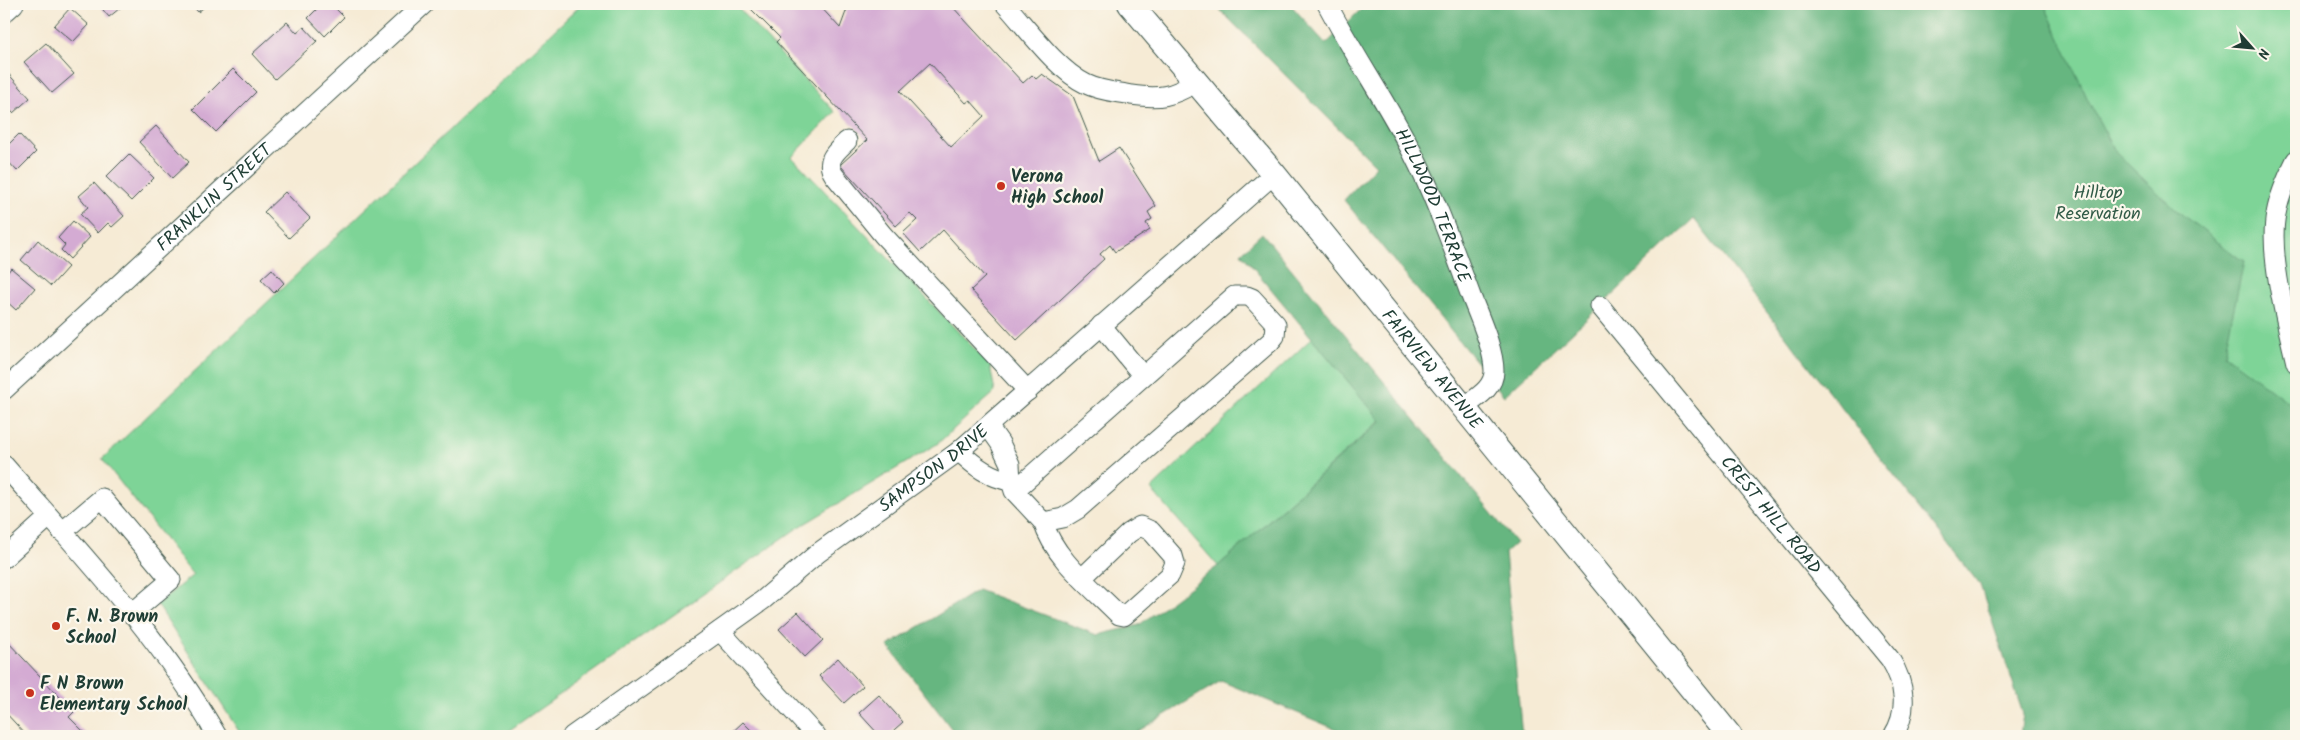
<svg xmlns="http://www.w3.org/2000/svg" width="2300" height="740" font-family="Kalam,sans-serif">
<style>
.green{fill:#7ed497;stroke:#4e8866}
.forest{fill:#66b680;stroke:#427a5a}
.building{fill:#d4abd3;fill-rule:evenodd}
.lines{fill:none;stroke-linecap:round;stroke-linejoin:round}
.minor-casing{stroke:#3f574c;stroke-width:21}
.major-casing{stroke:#3f574c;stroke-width:26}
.minor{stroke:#fff;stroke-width:19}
.major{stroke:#fff;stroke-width:24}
.poi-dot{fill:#c8321e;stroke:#fbf7ec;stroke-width:2}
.labels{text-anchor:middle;stroke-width:4.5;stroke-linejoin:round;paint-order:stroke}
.poi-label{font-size:18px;font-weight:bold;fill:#1f3d34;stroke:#fbf7ec;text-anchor:start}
.park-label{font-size:18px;fill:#325b48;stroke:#fbf7ec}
.street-label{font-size:18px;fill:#1f3d34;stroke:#fbf7ec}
</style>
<rect width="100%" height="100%" fill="#fbf7ec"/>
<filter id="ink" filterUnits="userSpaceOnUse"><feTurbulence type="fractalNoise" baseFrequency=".02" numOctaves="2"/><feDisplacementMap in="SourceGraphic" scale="10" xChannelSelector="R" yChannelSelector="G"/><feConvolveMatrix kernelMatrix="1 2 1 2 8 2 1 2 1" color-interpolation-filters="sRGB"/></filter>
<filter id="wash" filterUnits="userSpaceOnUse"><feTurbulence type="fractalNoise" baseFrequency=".0096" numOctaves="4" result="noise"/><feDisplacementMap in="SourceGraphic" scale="20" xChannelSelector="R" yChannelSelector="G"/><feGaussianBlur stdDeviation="1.12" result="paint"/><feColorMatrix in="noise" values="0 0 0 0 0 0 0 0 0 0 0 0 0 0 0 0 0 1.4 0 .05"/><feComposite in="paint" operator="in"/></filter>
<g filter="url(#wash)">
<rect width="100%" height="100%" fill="#f6ebd5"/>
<g class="green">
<path d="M582,4H734L835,112L792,157L990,365L995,392L937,444L796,529L501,736H242L157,604L193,575L102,459Z"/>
<path d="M1764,4H2296V736Z"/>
<path d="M1312,338L1381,420L1218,566L1151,489Z"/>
</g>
<g class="forest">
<path d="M1214,4H1290L1326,44L1366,4H2044L2089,102L2116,153L2176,210L2244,262L2224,354L2296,408V736H2020L2023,714L1980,585L1694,219L1504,396L1344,200L1376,166Z"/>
<path d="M1262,233L1516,543L1505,553L1522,736H1344L1338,730L1221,681L1130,736H957L888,646L978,590L1098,635L1139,625L1218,566L1381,421L1241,253Z"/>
</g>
<g id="blocks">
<g class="building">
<path d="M98,4H125L109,17Z"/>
<path d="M191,4H208L198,12Z"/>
<path d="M322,4H331L344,17L325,36L308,18Z"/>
<path d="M746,4H818L840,28L847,9L852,4H950L1023,83L1032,75L1036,79L1042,74L1073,96L1099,161L1119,148L1156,206L1148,212L1152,219L1146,223L1150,230L1115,252L1110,245L1100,254L1104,259L1017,340L971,290L985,277L943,230L920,252L903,233L917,220L910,213L896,226L840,165L867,140L776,42L780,38ZM930,63L966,103L970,100L984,116L951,147L900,91Z"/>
<path d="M70,8L89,25L73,42L54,26Z"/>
<path d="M287,22L297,33L304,27L317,41L275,79L252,54Z"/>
<path d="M46,43L74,74L52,93L24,62Z"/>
<path d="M4,69L30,98L13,113L4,103Z"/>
<path d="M233,69L256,92L216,132L193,109Z"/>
<path d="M156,126L189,162L172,178L139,142Z"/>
<path d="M19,134L36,152L17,171L4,157V149Z"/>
<path d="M129,154L154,178L131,201L106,177Z"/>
<path d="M94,183L124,216L112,227L108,223L98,233L80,214L88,207L79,196Z"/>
<path d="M285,192L310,218L289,238L264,212Z"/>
<path d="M73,221L90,237L70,259L61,250L65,245L58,238Z"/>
<path d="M38,240L68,267L51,286L21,260Z"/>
<path d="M11,268L35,288L16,310L4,299V286L6,283L4,277Z"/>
<path d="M272,269L284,283L274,293L261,279Z"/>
<path d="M798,612L823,640L805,657L779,629Z"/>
<path d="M6,640L74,712L69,717L88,736H27L4,711V642Z"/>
<path d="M838,658L863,686L844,703L819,676Z"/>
<path d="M879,695L903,722L887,736H880L859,713Z"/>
<path d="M743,722L757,736H728Z"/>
</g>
</g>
</g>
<g filter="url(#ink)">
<use href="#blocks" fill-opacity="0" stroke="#3f574c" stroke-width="1"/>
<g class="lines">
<g class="minor-casing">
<g id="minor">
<path d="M1005,4C1027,28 1057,70 1086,84C1100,91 1116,92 1131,95C1160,99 1171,97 1197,82"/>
<path id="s1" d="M1327,4C1353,54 1386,101 1412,152C1435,197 1453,248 1471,296C1479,317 1494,349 1494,371C1494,389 1475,398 1463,408"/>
<path d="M4,13L14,4"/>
<path d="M847,141C837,151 824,160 834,175L883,235L1028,391"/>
<path d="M2296,160C2288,176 2279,197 2276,214C2268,254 2287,324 2296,363"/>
<path id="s2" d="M1600,306L1890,659C1905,683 1909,711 1893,736"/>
<path d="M1101,325L1143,376"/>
<path id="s3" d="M4,390L424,4"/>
<path d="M988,426L1000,443L1010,464L1011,481L1014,491L1043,522L1063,518L1078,509L1270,342L1275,336L1276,324L1252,298L1247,296H1234L1014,491"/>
<path d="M959,451C974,466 990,478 1011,481"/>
<path d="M4,465C79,551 161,637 217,736"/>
<path d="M1043,522C1055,560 1092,587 1119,615L1124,616L1170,575L1175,563L1173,556L1151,531L1140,526L1129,533L1082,578"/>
<path d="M62,532L102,498L171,580L131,614"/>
<path d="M4,558L49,517"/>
<path d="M720,631L816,736"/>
<path id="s4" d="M572,736L763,600L818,553L959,451L1274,174"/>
</g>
</g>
<g class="major-casing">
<g id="major">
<path id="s5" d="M1130,4L1274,174L1730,736"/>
</g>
</g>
<use href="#minor" class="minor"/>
<use href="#major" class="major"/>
</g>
</g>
<g class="poi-dot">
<circle cx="1001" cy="186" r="5"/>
<circle cx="56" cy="626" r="5"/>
<circle cx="30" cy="693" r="5"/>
</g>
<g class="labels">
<g class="poi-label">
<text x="1011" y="182">Verona<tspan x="1011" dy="21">High School</tspan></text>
<text x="66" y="622">F. N. Brown<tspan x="66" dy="21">School</tspan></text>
<text x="40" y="689">F N Brown<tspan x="40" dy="21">Elementary School</tspan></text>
</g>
<g class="park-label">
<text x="2098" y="198">Hilltop<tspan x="2098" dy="21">Reservation</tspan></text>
</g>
<g class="street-label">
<text dy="6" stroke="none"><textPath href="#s3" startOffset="285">FRANKLIN STREET</textPath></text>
<text dy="6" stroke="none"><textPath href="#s1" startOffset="228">HILLWOOD TERRACE</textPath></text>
<text dy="6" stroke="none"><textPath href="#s5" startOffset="474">FAIRVIEW AVENUE</textPath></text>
<text dy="6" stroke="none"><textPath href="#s4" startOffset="450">SAMPSON DRIVE</textPath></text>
<text dy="6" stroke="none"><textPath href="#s2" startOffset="270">CREST HILL ROAD</textPath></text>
</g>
</g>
<rect width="2300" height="740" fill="none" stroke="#fbf7ec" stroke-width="20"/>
<g transform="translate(2252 48) rotate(117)" stroke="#fbf7ec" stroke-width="4" paint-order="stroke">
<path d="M0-4L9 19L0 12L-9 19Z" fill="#1f3d34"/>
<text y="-8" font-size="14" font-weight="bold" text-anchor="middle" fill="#1f3d34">N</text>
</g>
</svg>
